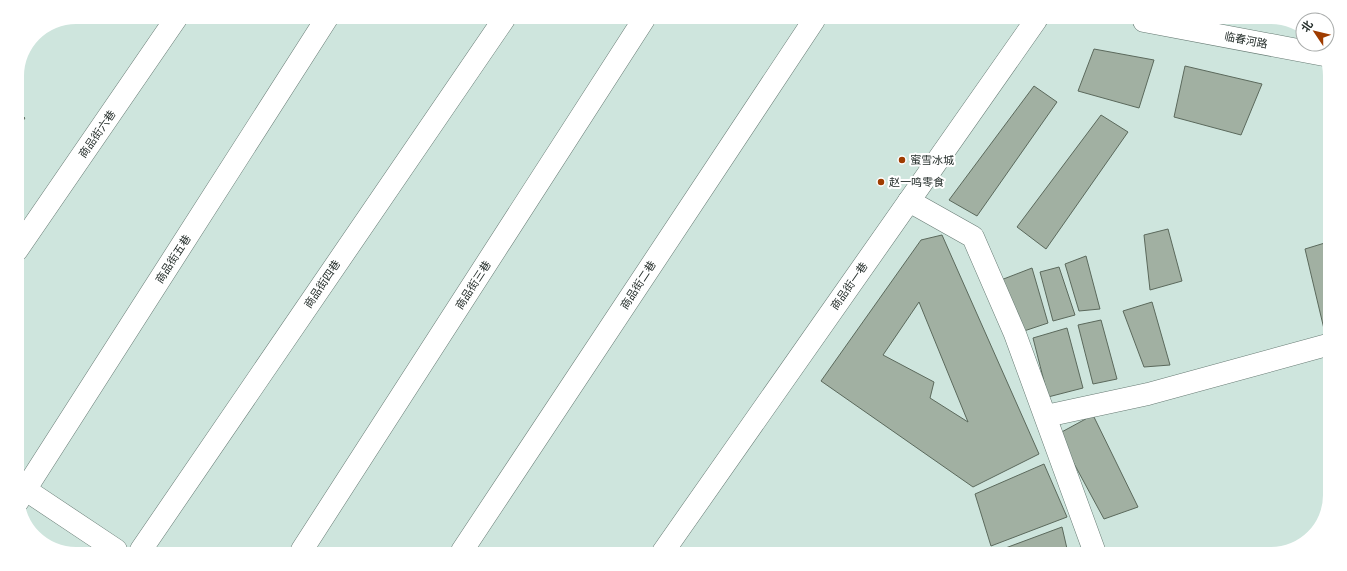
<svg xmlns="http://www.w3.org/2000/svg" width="1347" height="571" font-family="Commissioner,'Noto Sans SC',sans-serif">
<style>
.building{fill:#a1b0a2;stroke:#5b695c;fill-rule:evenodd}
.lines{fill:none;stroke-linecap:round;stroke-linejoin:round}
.minor-casing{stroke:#677b74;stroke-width:23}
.minor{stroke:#fff;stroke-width:22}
.poi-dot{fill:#9f3c00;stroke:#fff;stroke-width:1.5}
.labels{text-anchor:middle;stroke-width:4;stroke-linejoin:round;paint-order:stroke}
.street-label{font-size:11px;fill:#252e2b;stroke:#fff}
.poi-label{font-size:11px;fill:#252e2b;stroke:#fff;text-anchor:start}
</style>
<rect width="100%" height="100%" fill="#cee5dd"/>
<g class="building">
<path d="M1094,49L1154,60L1139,108L1078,91Z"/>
<path d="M1185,66L1262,84L1241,135L1174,117Z"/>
<path d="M1034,86L1057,102L977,216L949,200Z"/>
<path d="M17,112L25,118L17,129Z"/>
<path d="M1101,115L1128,132L1046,249L1017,227Z"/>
<path d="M1168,229L1182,281L1150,290L1144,235Z"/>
<path d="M942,235L1039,454L973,487L821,381L921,240ZM919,302L968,422L930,398L934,382L883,355Z"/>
<path d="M1328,242L1327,328L1324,329L1305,249Z"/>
<path d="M1086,256L1100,309L1079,311L1065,264Z"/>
<path d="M1059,267L1075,315L1053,321L1040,272Z"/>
<path d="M1032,268L1048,323L1021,332L1001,280Z"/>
<path d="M1152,302L1170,365L1144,367L1123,311Z"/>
<path d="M1101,320L1117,379L1093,384L1078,325Z"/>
<path d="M1067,328L1083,388L1048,397L1033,338Z"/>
<path d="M1093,415L1138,507L1104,519L1058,434Z"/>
<path d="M1044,464L1067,517L991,546L975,494Z"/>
<path d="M1062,527L1068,553H992Z"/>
</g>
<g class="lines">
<g class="minor-casing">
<g id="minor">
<path d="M1144,21L1324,55"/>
<path d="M909,201L973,237L1015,334L1095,553"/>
<path d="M17,250L177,17"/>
<path d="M1046,416L1148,394L1327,345"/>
<path d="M17,484L116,550"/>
<path d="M18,501L327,18"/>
<path d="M141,550L504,19"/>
<path d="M302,550L644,19"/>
<path d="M462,551L814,20"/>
<path d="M663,552L1036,20"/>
</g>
</g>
<use href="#minor" class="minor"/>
</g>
<g class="poi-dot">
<circle cx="902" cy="160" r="4"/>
<circle cx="881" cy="182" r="4"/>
</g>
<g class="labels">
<g class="street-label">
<text transform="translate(1246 40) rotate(11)" y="4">临春河路</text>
<text transform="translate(97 134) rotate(-55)" y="4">商品街六巷</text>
<text transform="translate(173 259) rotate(-57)" y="4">商品街五巷</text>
<text transform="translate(322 284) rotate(-56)" y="4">商品街四巷</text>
<text transform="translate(473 285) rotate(-57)" y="4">商品街三巷</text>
<text transform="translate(638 285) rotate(-57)" y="4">商品街二巷</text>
<text transform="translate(849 286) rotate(-55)" y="4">商品街一巷</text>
</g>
<g class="poi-label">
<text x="910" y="164">蜜雪冰城</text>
<text x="889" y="186">赵一鸣零食</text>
</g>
</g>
<path d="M0 0H1347V571H0ZM76 24H1271A52 52 0 0 1 1323 76V495A52 52 0 0 1 1271 547H76A52 52 0 0 1 24 495V76A52 52 0 0 1 76 24Z" fill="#fff" fill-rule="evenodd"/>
<g transform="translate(1315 32) rotate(305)"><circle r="19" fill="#ffffff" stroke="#a8abaa"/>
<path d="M0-3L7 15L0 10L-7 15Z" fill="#9f3c00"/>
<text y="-6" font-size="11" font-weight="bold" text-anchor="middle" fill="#252e2b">北</text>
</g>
</svg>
